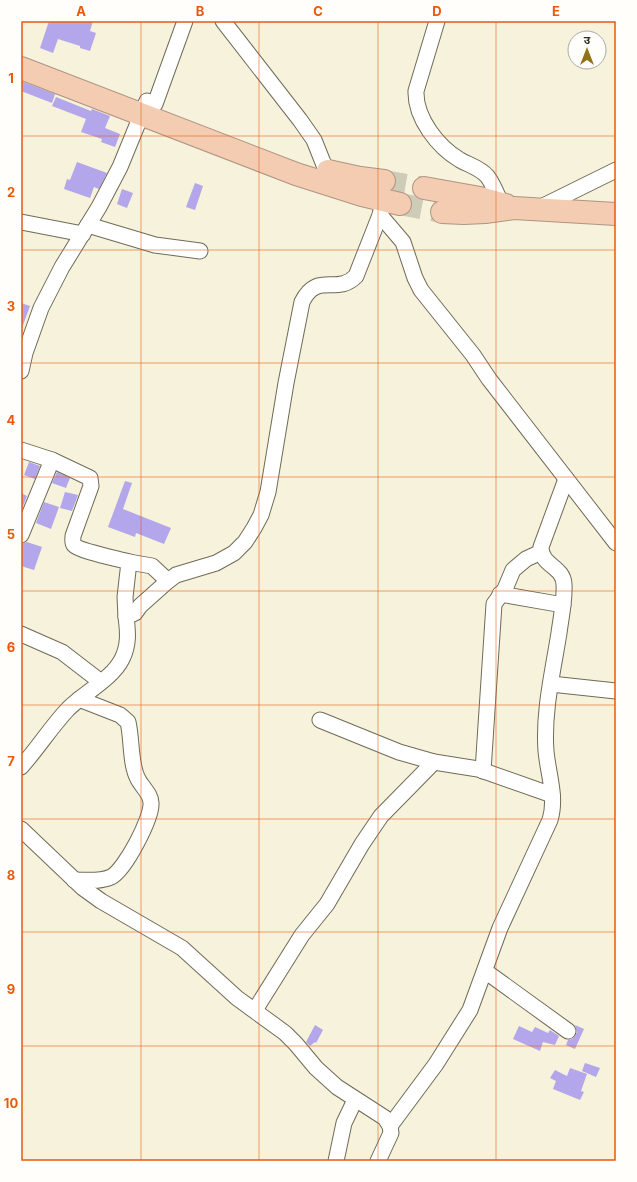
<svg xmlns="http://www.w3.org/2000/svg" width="637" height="1182" font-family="Inter,'Noto Sans Devanagari',sans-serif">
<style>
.building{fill:#b4a6ea}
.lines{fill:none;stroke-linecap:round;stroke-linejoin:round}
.highway-tunnel{stroke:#cecbb7;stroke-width:22;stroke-dasharray:22 11;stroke-linecap:butt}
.minor-casing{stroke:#6f6b57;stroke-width:17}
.highway-casing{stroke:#af9481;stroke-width:24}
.minor{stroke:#fff;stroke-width:15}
.highway{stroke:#f4ccb2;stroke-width:22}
.grid{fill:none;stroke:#e8590c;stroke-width:1;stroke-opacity:0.55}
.neatline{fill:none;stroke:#e8590c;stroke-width:1.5}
.grid-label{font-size:13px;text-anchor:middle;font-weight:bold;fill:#e8590c}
</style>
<rect width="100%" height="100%" fill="#f6f2db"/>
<g class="building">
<path d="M49,21H93L90,31L96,33L90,51L80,48V46L58,39L53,53L40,48Z"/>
<path d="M21,81L55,94L52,103L21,91Z"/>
<path d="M56,97L91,111L92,109L110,116L105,128L120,134L115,147L101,142L102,139L81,132L86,119L52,106Z"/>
<path d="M77,162L107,173L99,189L94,187L90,198L64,189L67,179L70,180Z"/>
<path d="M195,183L203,186L195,210L186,207Z"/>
<path d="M122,189L133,193L127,208L117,204Z"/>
<path d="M21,303L30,306L22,328H21Z"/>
<path d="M29,462L40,466L35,479L24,475Z"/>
<path d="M57,472L70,478L66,488L52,483Z"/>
<path d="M125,481L132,483L123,509L171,528L164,544L136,533L135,537L108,527Z"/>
<path d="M65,492L78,495L72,511L60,508Z"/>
<path d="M21,493L27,496L21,511Z"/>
<path d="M44,502L59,507L51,529L36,523Z"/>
<path d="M27,542L42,547L34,570L21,566V544Z"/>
<path d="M315,1025L323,1030L316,1043L315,1042L310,1046L306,1042Z"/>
<path d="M575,1025L584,1029L575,1049L566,1045L568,1040L572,1039L575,1036L577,1032Z"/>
<path d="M519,1026L532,1032L535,1027L548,1033L550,1030L559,1036L555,1045L543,1042L540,1051L513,1039Z"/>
<path d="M585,1063L600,1068L596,1077L582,1071Z"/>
<path d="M570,1068L587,1074L581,1091L584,1092L580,1100L553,1089L556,1081L550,1078L555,1070L567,1076Z"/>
</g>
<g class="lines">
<g class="highway-tunnel">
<path d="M384,181L424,188"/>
<path d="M400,204L442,212"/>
</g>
<g class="minor-casing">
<g id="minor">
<path d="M223,21L300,120L314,140L326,170"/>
<path d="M437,21L416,91C415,118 438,147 460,160C469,165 480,168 487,176C492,182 500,200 503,209"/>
<path d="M155,104L185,21"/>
<path d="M539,208L616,170"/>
<path d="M380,215L403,242L415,278L421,290L473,355L489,379L616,543"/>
<path d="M21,222L83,234"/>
<path d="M88,225L155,245L200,251"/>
<path d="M21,371L25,353L41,308L62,267L99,207L120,167L147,101"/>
<path d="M21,450L52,460L90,478L91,486L73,536C73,539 72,543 74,545C79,551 119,559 129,562L125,597L126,617"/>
<path d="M21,535L52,460"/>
<path d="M129,562L152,566L168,581"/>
<path d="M500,594L563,605"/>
<path d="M21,634L62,652L101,682"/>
<path d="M551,684L616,691"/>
<path d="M320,720L399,752L434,762L478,769L552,795"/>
<path d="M21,767C38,748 51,727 68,709C84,693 112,679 122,659C129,645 128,632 126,617L135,613L140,606L168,581L176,575L216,563L234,553L245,542L254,528L261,515L268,492L286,383L302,302C317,271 337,296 356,276L380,215L383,201"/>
<path d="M483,771L494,604L505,589L513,570L526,559L541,552"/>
<path d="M21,829L83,888L101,901L182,948L237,998L285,1033L296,1044L316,1068L337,1087L385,1118L390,1126L391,1133L378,1161"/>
<path d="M74,880C86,880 100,882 111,877C125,870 152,818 151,803C151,794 142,787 138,779C130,765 132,738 128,722L120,715L79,699"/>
<path d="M485,971L568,1031"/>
<path d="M255,1010L302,935L327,904L362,844L381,816L434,762"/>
<path d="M390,1126L436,1064L470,1010L500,928L550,820C557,797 548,774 546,751C543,712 553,671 559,633C561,617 565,600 564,584C563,566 541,566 541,547L566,479"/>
<path d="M336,1161L344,1123L355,1100"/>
</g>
</g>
<g class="highway-casing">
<g id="highway">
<path d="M21,68L296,174L362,195L400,204"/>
<path d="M328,171L360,178L384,181"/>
<path d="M424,188L480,198L506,205"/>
<path d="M442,212L464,213L485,212L514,208L616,214"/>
</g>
</g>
<use href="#minor" class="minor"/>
<use href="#highway" class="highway"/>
</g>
<path class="grid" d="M141,21V1161M259,21V1161M378,21V1161M496,21V1161M21,136H616M21,250H616M21,363H616M21,477H616M21,591H616M21,705H616M21,819H616M21,932H616M21,1046H616"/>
<rect width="637" height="1182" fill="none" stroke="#fffefa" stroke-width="44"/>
<g transform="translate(587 50)"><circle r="19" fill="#fffefa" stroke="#acaaa5"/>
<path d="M0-3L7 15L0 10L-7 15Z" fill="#907318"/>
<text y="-6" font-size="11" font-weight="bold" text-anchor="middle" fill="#2f2d25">उ</text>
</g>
<rect x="22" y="22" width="593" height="1138" class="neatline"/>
<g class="grid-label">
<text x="81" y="16">A</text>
<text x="200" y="16">B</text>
<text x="318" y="16">C</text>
<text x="437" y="16">D</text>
<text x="556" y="16">E</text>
<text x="11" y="83">1</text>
<text x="11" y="197">2</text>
<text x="11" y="311">3</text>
<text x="11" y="425">4</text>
<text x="11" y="539">5</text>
<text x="11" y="652">6</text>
<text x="11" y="766">7</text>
<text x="11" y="880">8</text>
<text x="11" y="994">9</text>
<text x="11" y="1108">10</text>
</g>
</svg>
